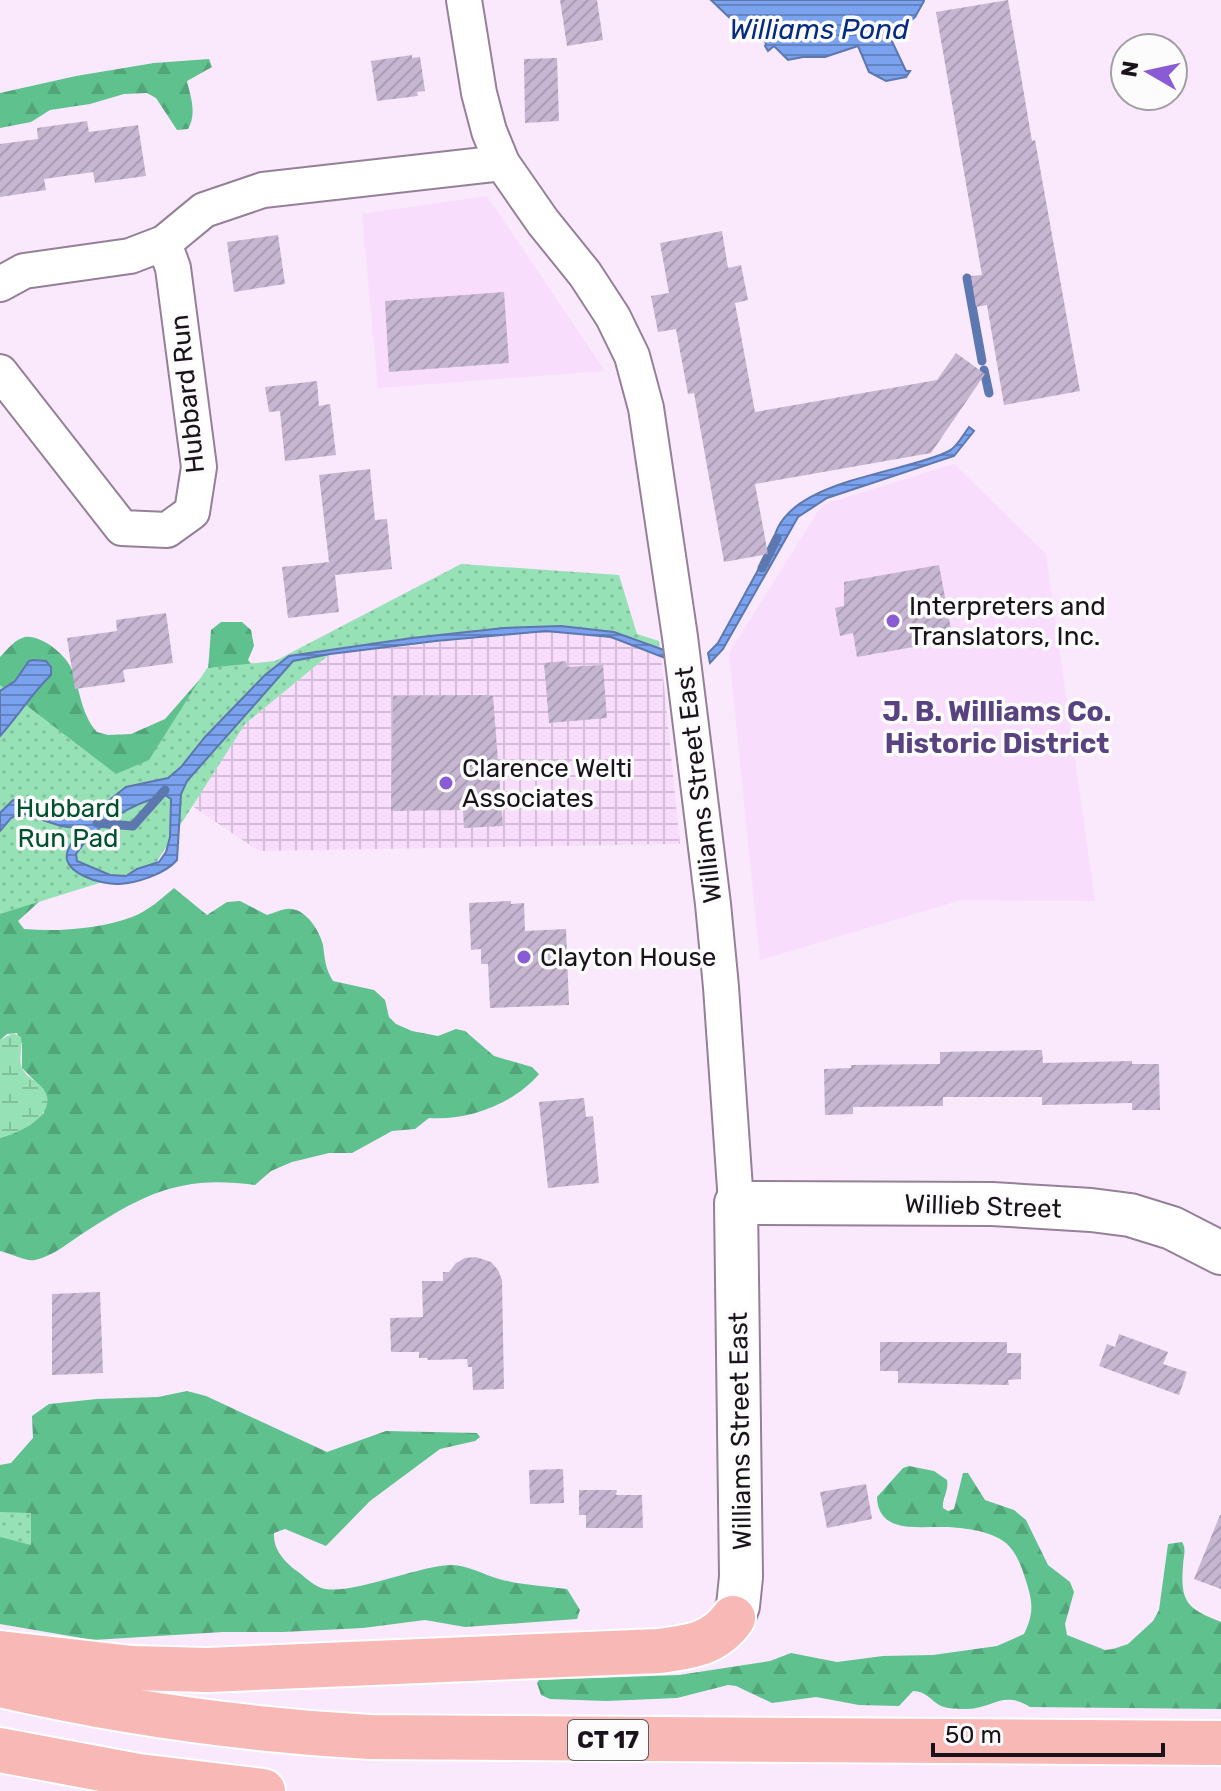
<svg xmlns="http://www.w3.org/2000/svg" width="1221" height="1791" font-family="Rubik,sans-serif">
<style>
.built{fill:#f8ddfc}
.industrial{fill:url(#industrial-grid)}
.forest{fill:url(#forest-firs)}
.wetland{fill:url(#wetland-marsh)}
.park{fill:url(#park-dots)}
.water{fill:url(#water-rules);stroke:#5d77af;stroke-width:2;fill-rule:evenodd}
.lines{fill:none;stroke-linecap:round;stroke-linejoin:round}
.stream{stroke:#5d77af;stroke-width:9}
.building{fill:url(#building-hatch)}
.minor-casing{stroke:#948097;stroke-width:38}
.tertiary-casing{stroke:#948097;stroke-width:46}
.motorway-casing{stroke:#fff;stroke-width:48}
.minor{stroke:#fff;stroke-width:34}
.tertiary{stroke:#fff;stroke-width:42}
.motorway{stroke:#f7b8b6;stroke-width:44}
.poi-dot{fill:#895bd4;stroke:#fcfcfc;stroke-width:3}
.labels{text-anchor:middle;stroke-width:7;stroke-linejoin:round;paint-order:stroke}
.shield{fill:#fcfcfc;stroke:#5e595e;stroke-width:2}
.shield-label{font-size:24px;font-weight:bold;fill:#1a131b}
.street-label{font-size:26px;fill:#1a131b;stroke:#fcfcfc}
.poi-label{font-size:26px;fill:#1a131b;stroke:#fcfcfc;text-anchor:start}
.park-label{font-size:26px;fill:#005130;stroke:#fcfcfc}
.water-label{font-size:28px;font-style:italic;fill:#052c82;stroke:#fcfcfc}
.neighbourhood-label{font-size:28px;font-weight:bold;fill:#584380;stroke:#fcfcfc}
</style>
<defs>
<pattern id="industrial-grid" width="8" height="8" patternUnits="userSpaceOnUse" patternTransform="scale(2)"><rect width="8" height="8" fill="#f8ddfc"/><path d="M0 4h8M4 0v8" fill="none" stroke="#d4bdd7"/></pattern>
<pattern id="forest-firs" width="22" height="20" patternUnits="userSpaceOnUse" patternTransform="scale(2)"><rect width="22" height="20" fill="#5fc18d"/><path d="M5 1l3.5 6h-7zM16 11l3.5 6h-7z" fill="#52a579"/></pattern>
<pattern id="wetland-marsh" width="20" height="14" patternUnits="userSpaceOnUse" patternTransform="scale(2)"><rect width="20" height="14" fill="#97e1b6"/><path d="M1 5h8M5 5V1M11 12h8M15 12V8" fill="none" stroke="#82c09c"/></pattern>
<pattern id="park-dots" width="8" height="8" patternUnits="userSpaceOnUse" patternTransform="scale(2)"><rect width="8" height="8" fill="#97e1b6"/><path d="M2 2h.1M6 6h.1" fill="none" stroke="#82c09c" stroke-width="1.8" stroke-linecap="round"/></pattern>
<pattern id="water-rules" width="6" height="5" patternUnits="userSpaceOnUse" patternTransform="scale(2)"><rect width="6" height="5" fill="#7aa2ef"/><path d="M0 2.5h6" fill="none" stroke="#6383c1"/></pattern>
<pattern id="building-hatch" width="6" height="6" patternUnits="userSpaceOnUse" patternTransform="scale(2)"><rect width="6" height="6" fill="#c6b6d1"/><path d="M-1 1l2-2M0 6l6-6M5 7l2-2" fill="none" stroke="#aa9cb3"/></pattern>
</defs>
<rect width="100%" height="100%" fill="#fae8fd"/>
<g class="built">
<path d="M487,196L605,371L378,388L362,214Z"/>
<path d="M954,464L1046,554L1095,901L961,900L760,960L729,653L822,505Z"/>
</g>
<path class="industrial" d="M546,631L600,635L634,644L661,656L680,844L259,851L192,806L245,724L330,654Z"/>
<g class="forest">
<path d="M209,59L212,67L187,81C191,98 197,114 188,129L177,130L156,98L147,93L124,94L90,104L50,110L31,122L0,128V93L76,76L154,63Z"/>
<path d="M221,622H242L251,630L254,646L248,660L253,666L126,787L13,723L38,687L51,675L29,661L15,681L0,691V657C7,650 15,639 25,637C41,635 65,654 71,668C81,690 80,713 97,732L108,735L131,734L165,719L208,670L211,630Z"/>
<path d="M0,831L53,889L18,921L24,929C58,932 99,929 132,917C148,911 161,899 174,888L207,915L227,902L240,901L267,915C275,913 283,908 291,909C307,910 320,932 323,945C325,960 325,968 333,981L374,990L385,1000L389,1017L396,1024L412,1031L438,1036L456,1029L465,1031L494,1056L532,1067L539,1074C514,1104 467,1121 429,1118L415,1129L392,1131L352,1153H329L292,1162L271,1171L255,1185C184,1175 147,1192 88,1230C72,1240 54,1256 35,1260C26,1262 10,1253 0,1251V1138L30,1125L44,1113V1090L22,1068V1044L17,1033L7,1034L0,1040Z"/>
<path d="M187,1391L206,1396L327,1452L386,1431L477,1433L480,1437L475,1441L440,1449L370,1501L326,1546L285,1529L274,1533C273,1548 282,1559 294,1569C302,1574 310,1583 319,1587C344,1599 418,1565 452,1565C467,1565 485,1575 499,1579C521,1585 545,1586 567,1589L580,1610L577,1619L465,1627L425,1620L363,1628L283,1632H223L93,1640L0,1624V1465L11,1463L33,1438L32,1416L49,1404L97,1399L158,1397Z"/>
<path d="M909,1466L934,1471L947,1480C949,1491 942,1498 943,1508L948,1511L954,1509L963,1473H968L985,1500L1014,1510L1026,1520L1048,1565L1070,1582L1074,1592L1065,1624L1067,1635L1105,1650L1113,1649L1128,1644L1153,1621L1159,1610L1168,1544L1182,1542C1187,1550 1183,1557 1183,1566C1180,1603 1188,1609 1221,1622V1709L1030,1707C1003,1690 994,1708 967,1709C960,1709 948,1709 941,1706C930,1700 926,1691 913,1691L899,1706L859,1705L816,1697L772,1703L736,1686L728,1685L677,1698L606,1701L550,1699L541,1695L537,1683L539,1680L679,1675L770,1661L791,1653L837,1662L883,1656L933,1655L997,1646L1024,1634C1034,1613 1033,1603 1026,1581C1022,1568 1017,1553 1006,1543C990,1530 960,1527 940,1527C914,1527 878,1532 877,1497L903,1468Z"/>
</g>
<path class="wetland" d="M13,1033L21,1037C23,1047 18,1058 22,1068C26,1078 39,1081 44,1090C60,1114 18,1134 0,1138V1040Z"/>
<g class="park">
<path d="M461,564L619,575L637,634L659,641L660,652L566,626L330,654L245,724L154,866L0,914V685L116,774L149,760L207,668L275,661Z"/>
<path d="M0,1512L31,1513V1545L0,1537Z"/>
</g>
<g class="water">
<path d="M711,0H924V1L915,17L908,23V29L889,35L906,71H910L906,77L886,81L869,72L858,46L825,57H803L788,60L774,46L768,51L765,46L767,41L765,42L755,29L734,22Z"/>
<path d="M969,427L974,431L954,456L827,498L798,517L723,649L710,663L708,653L718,643L763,561L773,554C767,480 904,475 949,451C957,447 963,435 969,427Z"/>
<path d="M561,626L614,632L664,650L665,658L611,637L546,631L436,641L330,654L293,661L187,781L181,794L177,860C165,874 137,883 119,884C102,885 59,873 68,850C71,842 78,835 83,829L61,826L21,813L11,818L0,831V813L13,800L38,804L52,813L73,815L97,810L126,787L168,778L181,767L205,737L265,675L289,656L412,638L504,628ZM165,795L171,799L170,837L166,852L159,862L137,869L126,876L110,875L77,861L76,854C95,824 132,804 165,795Z"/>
<path d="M34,660L46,661L51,667V675C32,693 18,716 0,736V691L15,681L29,661Z"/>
</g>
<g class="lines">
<g class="stream">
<path d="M967,278L982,361"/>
<path d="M984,370L989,393"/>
<path d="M762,568L777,538"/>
<path d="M97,823L133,826L165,790"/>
</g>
</g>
<g class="building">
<path d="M560,0H597L603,40L567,46Z"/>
<path d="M1008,0L1032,141L1035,140L1080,391L1004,405L987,305L976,307L971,276L982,275L936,12Z"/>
<path d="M412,55V58L420,57L425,91L417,92L418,96L377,101L371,61Z"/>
<path d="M557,58L559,121L525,123L524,59Z"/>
<path d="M87,121L89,132L138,125L146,176L95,183L93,172L44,179L46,190L0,197V144L38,139L37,128Z"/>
<path d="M722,231L728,268L741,265L748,300L735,303L755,412L937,380L956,353L985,374L931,453L755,484L768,554L724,562L694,393L688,394L676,329L658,332L651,296L669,293L660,243Z"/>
<path d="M278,235L285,284L234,292L227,242Z"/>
<path d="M504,292L509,363L389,372L385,301Z"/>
<path d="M317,381L319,406L330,404L336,455L285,461L280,411L269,412L265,387Z"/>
<path d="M370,469L375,520L387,519L392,569L335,575L339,612L288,618L282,567L329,562L319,475Z"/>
<path d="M939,565L953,640L857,657L853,633L840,636L835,608L844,606V582Z"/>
<path d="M166,613L173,663L123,670L125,682L75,689L67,638L117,631L116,620Z"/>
<path d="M566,661L567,667L603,665L607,718L549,723L544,663Z"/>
<path d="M485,695L493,696L503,826L464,828L463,810L391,811L393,696Z"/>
<path d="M511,901V904L524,903L525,931L566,929L569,1005L490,1008L488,964H481V949L471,950L469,903Z"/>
<path d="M1042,1050L1043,1063L1132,1061V1064H1159L1160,1110H1132V1103L1042,1105V1097H943V1106L853,1107V1114L825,1115L824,1069L851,1068V1065L940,1064V1052Z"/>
<path d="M584,1098L586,1117L593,1116L599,1183L548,1188L539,1102Z"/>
<path d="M476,1257L491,1262L498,1270L502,1280L504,1389L473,1390L472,1367H468L467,1359L428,1360L427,1358H419V1352H391L390,1318L423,1317L422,1281H443V1272H449L456,1263L465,1258Z"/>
<path d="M100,1292L103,1373L52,1375V1294Z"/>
<path d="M1119,1334L1168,1352L1163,1364L1187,1372L1179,1395L1099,1366L1107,1344L1115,1347Z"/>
<path d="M880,1342H1007V1353H1021V1379L1008,1380L1009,1385L898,1383V1371H880Z"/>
<path d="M563,1469L564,1503L530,1504L529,1470Z"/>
<path d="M866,1484L872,1519L827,1528L820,1492Z"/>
<path d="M579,1490H617L616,1495H642L643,1528H586V1515H579Z"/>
<path d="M1220,1515H1221V1589L1194,1579Z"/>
</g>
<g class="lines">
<g class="minor-casing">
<g id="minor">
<path d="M464,0L479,93L489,131L502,163L543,222L585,274L613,317L632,356L646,408L680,637L713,904L721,987L736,1203"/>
<path d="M0,284L24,271L130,256L164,243L204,210L263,190L502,163"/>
<path d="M0,372L122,528L167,530L192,512L199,467L173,268L164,243"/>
</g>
</g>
<g class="tertiary-casing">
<path id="tertiary" d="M733,1618L738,1606L741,1577L736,1203L992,1204L1091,1210L1130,1215L1172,1228L1221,1253"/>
</g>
<g class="motorway-casing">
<g id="motorway">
<path d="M0,1653L132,1668L207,1670L659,1651C690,1647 715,1644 733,1618"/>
<path d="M0,1685C122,1713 245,1730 370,1737L1221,1743"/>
<path d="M0,1750L139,1776L263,1791"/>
</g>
</g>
<use href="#minor" class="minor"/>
<use href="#tertiary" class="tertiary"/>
<use href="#motorway" class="motorway"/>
</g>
<g class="poi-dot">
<circle cx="893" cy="621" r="8"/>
<circle cx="446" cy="783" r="8"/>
<circle cx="524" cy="957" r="8"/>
</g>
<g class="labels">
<rect class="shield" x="568" y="1720" width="80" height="40" rx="6"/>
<g class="shield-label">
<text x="608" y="1748">CT 17</text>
</g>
<g class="street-label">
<text transform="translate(187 394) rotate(-96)" y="9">Hubbard Run</text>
<text transform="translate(698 785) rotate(-97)" y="9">Williams Street East</text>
<text transform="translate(983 1206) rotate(2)" y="9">Willieb Street</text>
<text transform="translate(740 1431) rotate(-91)" y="9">Williams Street East</text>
</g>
<g class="poi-label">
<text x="909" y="615">Interpreters and<tspan x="909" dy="30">Translators, Inc.</tspan></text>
<text x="462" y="777">Clarence Welti<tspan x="462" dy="30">Associates</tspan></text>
<text x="540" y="966">Clayton House</text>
</g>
<g class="park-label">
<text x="68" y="817">Hubbard<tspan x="68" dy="30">Run Pad</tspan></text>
</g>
<g class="water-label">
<text x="819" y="39">Williams Pond</text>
</g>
<g class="neighbourhood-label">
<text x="997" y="721">J. B. Williams Co.<tspan x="997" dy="32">Historic District</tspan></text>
</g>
</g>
<g transform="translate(1149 72) rotate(279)"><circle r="38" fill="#fcfcfc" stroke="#a29fa2" stroke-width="2"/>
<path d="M0-6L14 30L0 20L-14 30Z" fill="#895bd4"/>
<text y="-12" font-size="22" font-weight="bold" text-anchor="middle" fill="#1a131b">N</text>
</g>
<path d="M933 1743v12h230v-12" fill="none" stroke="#1a131b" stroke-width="4"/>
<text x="945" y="1743" font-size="24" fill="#1a131b" stroke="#fcfcfc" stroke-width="6" paint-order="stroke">50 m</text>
</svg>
